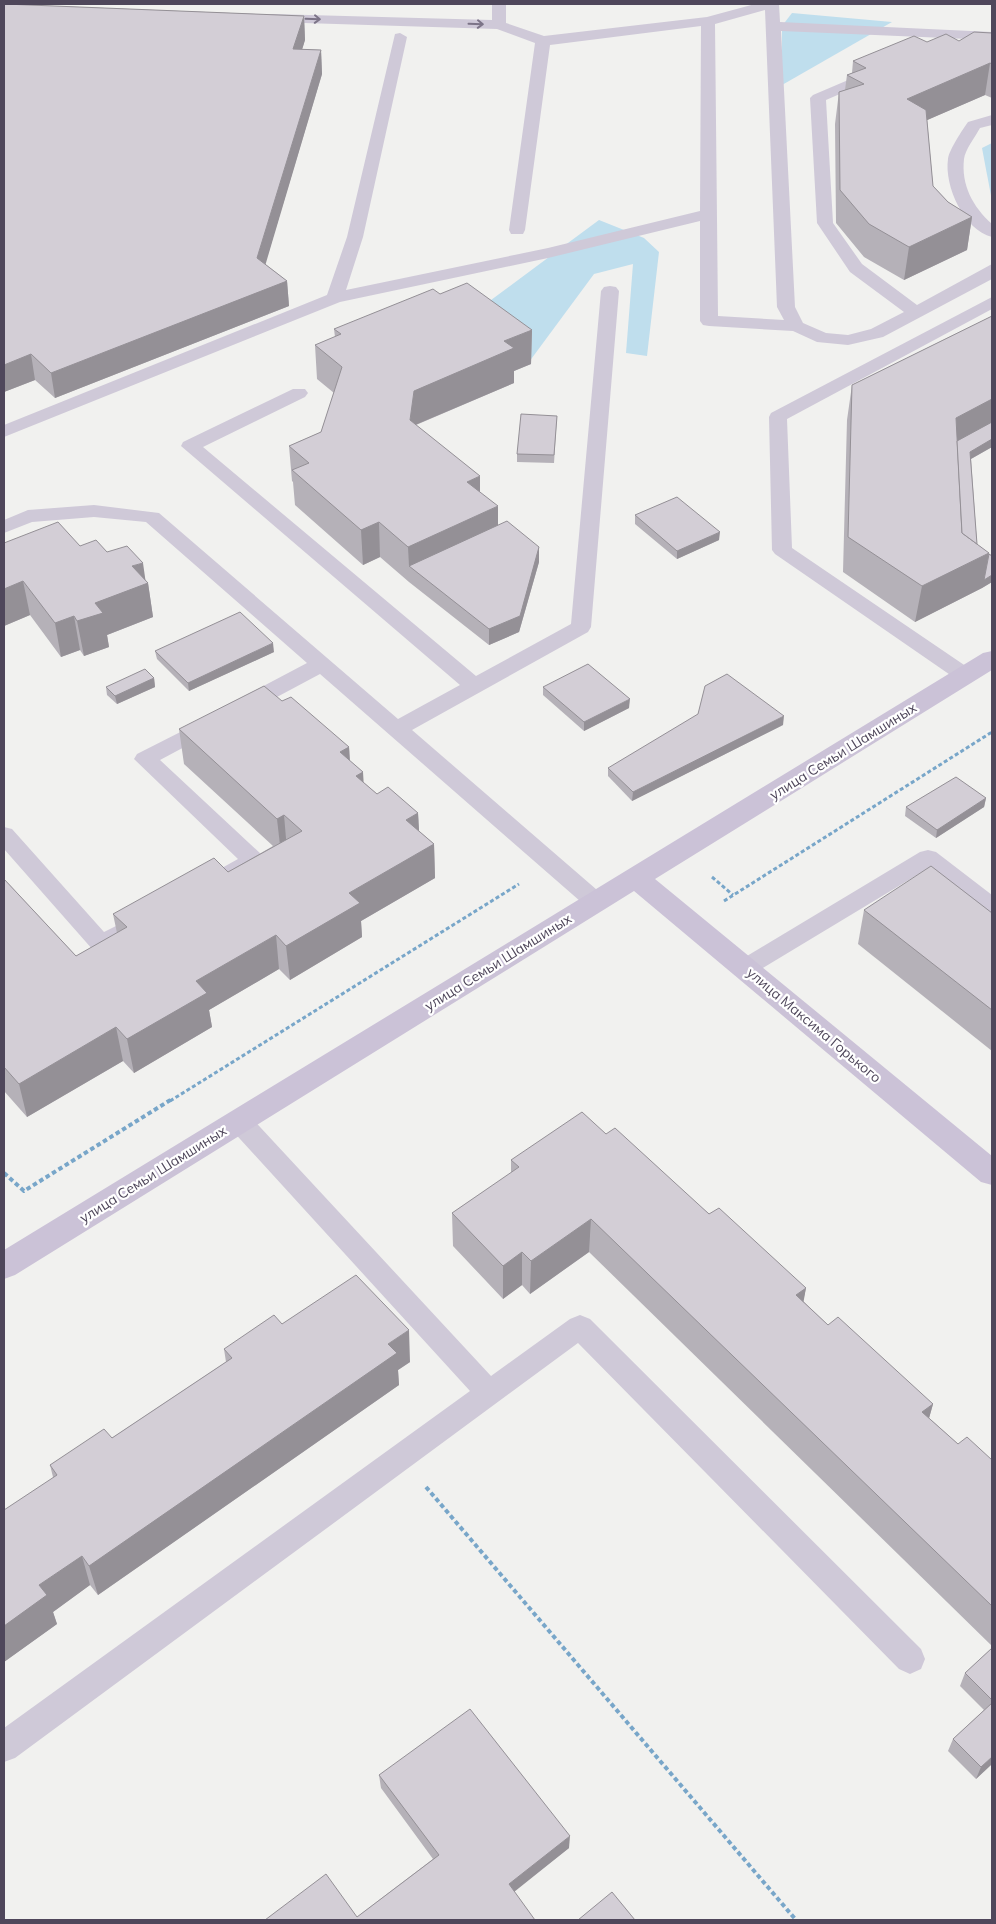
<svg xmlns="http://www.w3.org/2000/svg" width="996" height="1924" font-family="Mulish,sans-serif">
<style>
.green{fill:#bfdeed}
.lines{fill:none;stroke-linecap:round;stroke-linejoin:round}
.path-far1{stroke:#78a6c9;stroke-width:3;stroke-dasharray:4 2.5;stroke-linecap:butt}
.path{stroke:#78a6c9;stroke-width:4;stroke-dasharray:4.5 3;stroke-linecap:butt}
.lane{fill:#cfc9d8;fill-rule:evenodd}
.secondary{fill:#cbc2d7;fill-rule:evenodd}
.wall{fill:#b5b1b8}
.shaded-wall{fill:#949096}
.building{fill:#d3ced6;stroke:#949096}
.oneway{stroke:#7c7487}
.labels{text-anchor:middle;stroke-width:4.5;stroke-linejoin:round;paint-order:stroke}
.street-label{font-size:14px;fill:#4f475b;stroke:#fff}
</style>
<rect width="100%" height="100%" fill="#f1f1ef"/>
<g class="green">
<path d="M792,13L892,22L782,85V26Z"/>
<path d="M992,143V201L982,148Z"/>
<path d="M599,220L644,238L659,252L647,356L626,353L633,264L594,274L529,362L468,317Z"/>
</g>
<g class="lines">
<g class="path-far1">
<path d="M712,877L733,895"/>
<path d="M724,901L992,732"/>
<path d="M170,1101L519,884"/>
</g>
<g class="path">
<path d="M4,1173L24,1191L172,1099"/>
<path d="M426,1487L796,1920"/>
</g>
<g class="lane">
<path d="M492,4H506V23L544,36L707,17L755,4H779L780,22L992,32V40L781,31L795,307L803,323L826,333L848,335L871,329L904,312L850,272L817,223L810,98L813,95L874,69L879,71L882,74L879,77L826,100L833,223L862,264L917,305L992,264V279L883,337L848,345L817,342L793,331L709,326L703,325L700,321V221L548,258L340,302L4,437V425L327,295L347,237L395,34L400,33L407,37L363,237L346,290L548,248L700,211L701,26L550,45L525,230L523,234H511L509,230L535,43L497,29L272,22L265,18L272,14L492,20ZM765,10L777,307L784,320L718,316L715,24Z"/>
<path d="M992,115V125L980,128C975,137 965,150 964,159C961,185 973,207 992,224V237C964,230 944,186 948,159C949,150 963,129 968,122Z"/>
<path d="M610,286L616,287L619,291L591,627L588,632L412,730L604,896L608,902L604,908L596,910L588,908L320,674L249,712L241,714L233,712L230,707L233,702L307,663L146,522L94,517L32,522L4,533V520L28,510L94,505L159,513L398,719L460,685L181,446L183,442L293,389H305L308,393L305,397L203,447L476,676L571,624L601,291L604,287Z"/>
<path d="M992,297V309L787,419L792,548L973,671L976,676L973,681L966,683L959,681L775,554L772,550L769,417L771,413Z"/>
<path d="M210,717L218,719L221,724L218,729L160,760L262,855L265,861L262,867L228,883L220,881L217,875L220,869L238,859L134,759L137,754Z"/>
<path d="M4,827L12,829L104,932L128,920L136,923L140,929C133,942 106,954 93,950L4,849Z"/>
<path d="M928,850L936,852L992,895V915L984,913L927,869L753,974L745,977L737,974L733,968L737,962L920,852Z"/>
<path d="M239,1111L248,1114L491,1376L570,1319L580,1315L590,1319L921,1649L925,1659L921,1669L910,1674L899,1669L578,1343L15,1758L4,1762V1728L470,1391L230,1128L226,1121L230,1114Z"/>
</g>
<path class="secondary" d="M992,651V670L655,879L992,1156V1185L981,1182L634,891L15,1275L4,1279V1250L983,653Z"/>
</g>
<g class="wall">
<path d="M4,4L304,16L305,40L302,49L321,50L322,74L265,264L287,281L289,306L55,398L35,380L4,392Z"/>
<path d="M992,33V98L985,95L927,120L933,186L948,202L972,217L967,250L904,280L864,257L836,223L835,124L839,92L845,90L847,75L852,73L853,61L927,42L959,41Z"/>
<path d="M440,294L532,330L531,364L514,371V383L416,425L480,492L498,525L539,562L519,632L489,645L409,582L380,557L363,565L295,505L293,482L292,481L289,446L321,432L334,393L317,379L315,345L335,337L334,329Z"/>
<path d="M992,316V447L971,459L977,544L992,556V582L982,588L915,622L843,572L847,420L852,385Z"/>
<path d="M557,416L554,463L517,462V454Z"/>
<path d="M635,515L719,540L677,559L635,524Z"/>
<path d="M4,543L80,546L107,552L145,580L148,583L153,617L107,635L109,647L84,656L80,650L61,657L30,615L4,626Z"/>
<path d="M155,651L274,652L189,691L157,659Z"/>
<path d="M154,678L155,687L117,704L107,695L106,687Z"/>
<path d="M543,687L629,708L584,731L543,695Z"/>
<path d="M282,701L349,747L350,761L363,772V782L377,794L418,813L419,831L434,844L435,878L361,921L362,937L290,980L279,969L209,1010L212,1027L134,1073L123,1061L27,1117L4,1091V879L76,956L117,933L113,914L228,872L273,846L184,764L179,729Z"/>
<path d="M783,725L632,801L608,776V768Z"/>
<path d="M986,798L984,807L936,838L905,816L906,807Z"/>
<path d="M864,910L992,913V1051L858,944Z"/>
<path d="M606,1134L806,1288L803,1301L828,1325L933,1404L929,1418L958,1444L992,1460V1646L589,1252L530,1294L522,1285L503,1299L453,1246L452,1213L511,1173V1160Z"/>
<path d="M282,1324L410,1362L398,1370L399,1385L98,1595L90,1585L53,1612L57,1624L4,1662L53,1477L50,1465L112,1438L226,1362L224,1349Z"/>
<path d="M992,1648V1764L976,1779L948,1751L953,1739L984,1710L960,1686L965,1673Z"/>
<path d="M379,1775L569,1848L514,1891L357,1917L433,1859L381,1788Z"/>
</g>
<g class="shaded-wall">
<path d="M304,16L305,40L295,73L293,49Z"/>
<path d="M321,50L322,74L260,283L257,258Z"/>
<path d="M990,63L985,95L902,131L907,99Z"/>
<path d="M972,217L967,250L904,280L909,247Z"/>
<path d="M287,281L289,306L55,398L51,373Z"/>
<path d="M532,330L531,364L514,371V383L415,425L410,420L414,391L504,341Z"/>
<path d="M31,354L35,380L4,392V365Z"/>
<path d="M992,399V430L951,452L956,418Z"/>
<path d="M992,439V447L969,460L970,452Z"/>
<path d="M480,476V511L467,482Z"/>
<path d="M498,506V540L409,566L408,547Z"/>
<path d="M379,522L380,557L363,565L361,530Z"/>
<path d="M720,532L719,540L677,559V551Z"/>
<path d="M539,547V562L519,632L489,645V629Z"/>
<path d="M989,553L984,580L992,575V582L982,588L915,622L922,586Z"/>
<path d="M143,563L146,584L148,583L153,617L107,635L109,647L84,656L77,621L132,566Z"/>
<path d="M23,581L30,615L4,626V589Z"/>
<path d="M74,616L80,650L61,657L55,623Z"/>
<path d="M273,643L274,652L189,691L188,683Z"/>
<path d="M154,678L155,687L117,704L115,696Z"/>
<path d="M630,699L629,708L584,731V722Z"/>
<path d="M784,716L783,725L632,801L633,792Z"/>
<path d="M349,747L351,782L340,752Z"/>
<path d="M363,772L365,806L356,776Z"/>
<path d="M986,798L984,807L936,838L937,830Z"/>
<path d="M418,813L420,847L406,820Z"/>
<path d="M284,815L287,850L281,854L277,819Z"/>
<path d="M434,844L435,878L361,921L362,937L290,980L286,946L349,893Z"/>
<path d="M276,935L279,969L209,1010L212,1027L134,1073L127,1039L196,981Z"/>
<path d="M116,1027L123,1061L27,1117L19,1084Z"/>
<path d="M591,1219L589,1252L530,1294L531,1261Z"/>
<path d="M522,1252V1285L503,1299V1266Z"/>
<path d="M806,1288L800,1321L796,1295Z"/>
<path d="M409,1330L410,1362L398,1370L399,1385L98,1595L89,1566L388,1344Z"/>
<path d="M933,1404L924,1436L922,1412Z"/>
<path d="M82,1556L90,1585L53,1612L57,1624L4,1662V1626L39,1585Z"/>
<path d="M992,1757V1764L976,1779L981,1767Z"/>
<path d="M570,1836L569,1848L509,1896V1884Z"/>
</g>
<g class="building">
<path d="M4,4L304,16L293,49L321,50L257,258L287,281L51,373L31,354L4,365Z"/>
<path d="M974,32L992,33V64L990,63L907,99L926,110L933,186L948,202L972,217L909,247L869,224L840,190L839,92L864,84L847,75L866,68L853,61L914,36L927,42L946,34L959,41Z"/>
<path d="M467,283L532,330L504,341L514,348L414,391L410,420L480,476L467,482L498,506L408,547L379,522L361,530L292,470L309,463L289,446L321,432L342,367L315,345L341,334L334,329L433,289L440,294Z"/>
<path d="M992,316V399L956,418L962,533L989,553L922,586L848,537L852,385Z"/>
<path d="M521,414L557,416L554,455L517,454Z"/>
<path d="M992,422V439L970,452L977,544L962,533L957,441Z"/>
<path d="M677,497L720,532L677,551L635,515Z"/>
<path d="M507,521L539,547L520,616L489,629L409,566Z"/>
<path d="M58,522L80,546L96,540L107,552L127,546L143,563L132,566L148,583L95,603L103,613L77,621L74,616L55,623L23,581L4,589V543Z"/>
<path d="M989,554L992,556V575L984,580Z"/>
<path d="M240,612L273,643L188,683L155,651Z"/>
<path d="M588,664L630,699L584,722L543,687Z"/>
<path d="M145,669L154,678L115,696L106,687Z"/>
<path d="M727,674L784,716L633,792L608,768L698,714L705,686Z"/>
<path d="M264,686L282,701L291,697L349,747L340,752L363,772L356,776L377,794L388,787L418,813L406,820L434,844L349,893L360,903L286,946L276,935L196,981L207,993L127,1039L116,1027L19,1084L4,1067V879L76,956L127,927L113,914L214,858L228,872L302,831L284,815L277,819L179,729Z"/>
<path d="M956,777L986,798L937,830L906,807Z"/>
<path d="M931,866L992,913V1010L864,910Z"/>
<path d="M582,1112L606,1134L615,1128L709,1214L719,1208L806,1288L796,1295L828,1325L838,1317L933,1404L922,1412L958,1444L967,1437L992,1460V1606L591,1219L531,1261L522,1252L503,1266L452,1213L519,1167L511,1160Z"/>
<path d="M356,1275L409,1330L388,1344L397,1353L89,1566L82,1556L39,1585L47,1595L4,1626V1510L57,1475L50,1465L104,1429L112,1438L232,1358L224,1349L274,1315L282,1324Z"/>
<path d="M992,1648V1700L965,1673Z"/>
<path d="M992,1703V1757L981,1767L953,1739Z"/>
<path d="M470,1709L570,1836L509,1884L535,1920H265L326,1874L357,1917L439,1855L379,1775Z"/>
<path d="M612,1892L635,1920H578Z"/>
</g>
<defs><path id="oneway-shaft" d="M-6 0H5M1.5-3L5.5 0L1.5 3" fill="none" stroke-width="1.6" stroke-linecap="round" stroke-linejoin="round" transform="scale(1.25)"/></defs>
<g class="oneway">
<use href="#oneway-shaft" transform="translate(313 19) rotate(2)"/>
<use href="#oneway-shaft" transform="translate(476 24) rotate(2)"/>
</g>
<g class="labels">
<g class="street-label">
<text transform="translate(843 751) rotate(-32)" y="5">улица Семьи Шамшиных</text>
<text transform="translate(498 962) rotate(-32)" y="5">улица Семьи Шамшиных</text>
<text transform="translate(814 1025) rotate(40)" y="5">улица Максима Горького</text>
<text transform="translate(153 1174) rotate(-32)" y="5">улица Семьи Шамшиных</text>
</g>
</g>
<rect width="996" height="1924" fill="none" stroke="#4f475b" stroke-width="10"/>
</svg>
